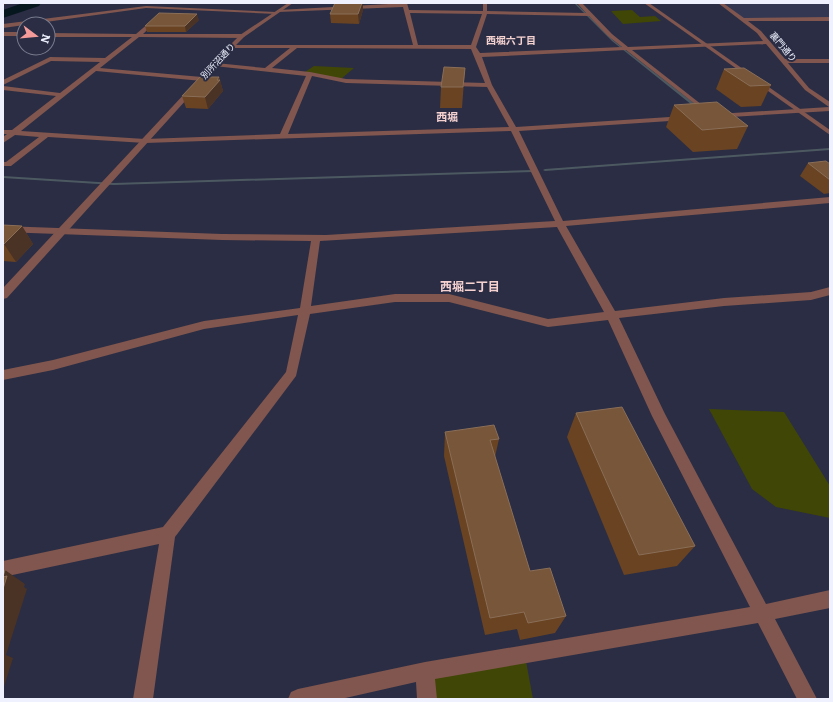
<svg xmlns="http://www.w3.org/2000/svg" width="833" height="702" font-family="Literata,'Noto Sans JP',serif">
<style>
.built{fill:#333752}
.green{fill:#404605}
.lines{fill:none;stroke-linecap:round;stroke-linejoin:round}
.stream{fill:#4d5961;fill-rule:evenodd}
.river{fill:#07171e;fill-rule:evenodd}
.minor{fill:#80564e;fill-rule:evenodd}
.tertiary{fill:#80564e;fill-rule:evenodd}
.wall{fill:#694322}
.shaded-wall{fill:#4a3225}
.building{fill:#775639;stroke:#8a6e58}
.labels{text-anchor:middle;stroke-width:4;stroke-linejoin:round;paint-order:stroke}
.far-street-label{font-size:9px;fill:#eff2fe;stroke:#2a2d44}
.far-neighbourhood-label{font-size:10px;font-weight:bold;fill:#f5d2d0;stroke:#2a2d44}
.far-quarter-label{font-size:11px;font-weight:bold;fill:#f5d2d0;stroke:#2a2d44}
.neighbourhood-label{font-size:12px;font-weight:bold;fill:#f5d2d0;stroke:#2a2d44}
</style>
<rect width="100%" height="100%" fill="#2a2d44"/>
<path class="built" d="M723,3H830V18L744,20Z"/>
<g class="green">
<path d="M632,10L640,17L655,16L661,21L623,24L611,11Z"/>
<path d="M314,66L354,68L341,79L305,72Z"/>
<path d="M709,409L784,412L830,486V518L776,507L752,489Z"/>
<path d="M526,661L533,699H428L425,671Z"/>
</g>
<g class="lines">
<g class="stream">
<path d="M574,3H576L614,41L699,107V109H697L612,41Z"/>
<path d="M830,148V150L545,171L543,170L545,169Z"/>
<path d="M532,170H533V172L114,185L3,178V176L114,183Z"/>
</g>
<path class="river" d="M23,3H41L39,6L3,18V10Z"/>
<g class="minor">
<path d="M407,3L409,10L483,11V3H487V11L586,13L577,3H582L612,34L628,47L763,41L757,33L718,3H723L744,18L830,17V21H748L761,31L785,59H830V63H788L809,88L830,102V111L714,118V114H717L829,107L805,90L766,44L632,50L711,112L713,113L709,115L626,50L482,57L492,85L516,127L685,116L689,118L685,120L519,131L563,221L830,197V203L566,226L615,311L724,298L811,292L830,287V295L811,300L724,306L619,318L665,414L766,604L830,590V608L775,619L817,699H797L758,623L435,679L437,699H417L416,682L341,699H288L291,692L298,689L425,662L750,607L652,416L608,320L548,327L449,302H395L310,314L296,376L175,537L153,699H133L159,544L3,577V561L163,527L286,372L298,315L204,329L53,370L3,380V370L53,360L204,321L300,308L311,241L222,240L3,232V226L222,234L326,235L555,221L511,131L145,143L48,137L11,166H3V162H6L39,137L15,135L3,143V137L7,134H3V130H12L56,96L3,90V86L60,93L100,62L51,61L3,85V80L50,57L105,58L132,37H48V33L136,34L157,16L159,19L143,34H242L245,36L242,38L139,37L100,68L202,77L205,79L202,81L96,71L21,131L145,139L280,134L306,76L214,66V64L216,63L265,68L290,48H232L230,45H413L403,7L278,12L276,14L146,8L3,28V24L146,6L276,12L278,10ZM410,13L482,14L471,45H418ZM487,14L589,16L608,36L622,47L480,53L476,47ZM297,48L471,49L485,83L346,79L310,72L272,68ZM312,76L346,83L487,87L509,127L288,134ZM557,227L604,312L548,319L449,294H395L311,306L320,241Z"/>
<rect x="3" y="32" width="21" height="4"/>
</g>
<g class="tertiary">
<path d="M288,3H293L244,37L234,47L7,298L3,299V288L230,45L240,35Z"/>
<path d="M644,3H649L830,130V135Z"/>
</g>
</g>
<g class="wall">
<path d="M363,10L359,24L331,23L330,14Z"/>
<path d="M199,20L186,32H147L145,26Z"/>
<path d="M465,68L462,108H440L441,87Z"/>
<path d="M724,69L771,85L761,106L741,107L716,89Z"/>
<path d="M219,77L223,91L208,109L186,108L182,96Z"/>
<path d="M674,105L748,126L737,149L693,152L666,127Z"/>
<path d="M808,163L830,164V193L824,194L800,176Z"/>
<path d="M3,225L22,226L33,244L16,262L3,261Z"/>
<path d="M576,413L695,546L677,566L624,575L567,437Z"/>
<path d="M445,432L499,439L495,457L530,571L566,616L555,633L520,640L517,629L485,635L444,456Z"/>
</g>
<g class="shaded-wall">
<path d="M3,3H10L3,5Z"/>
<path d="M362,3H363V10L359,24L358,14Z"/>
<path d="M197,14L199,20L186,32L185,26Z"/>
<path d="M219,77L223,91L208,109L205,97Z"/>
<path d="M22,226L33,244L16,262L4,244Z"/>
<path d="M5,570L25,584L24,587L27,589L6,655L13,658L3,690V577Z"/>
</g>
<g class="building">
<path d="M335,3H362L358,14H330Z"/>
<path d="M159,13L197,14L185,26H145Z"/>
<path d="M444,67L465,68L463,87H441Z"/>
<path d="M744,68L771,85L750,86L724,69Z"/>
<path d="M200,77H219L217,80H220L205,97L182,96Z"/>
<path d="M717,102L748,126L702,130L674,105Z"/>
<path d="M826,161L830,164V180L808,163Z"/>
<path d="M3,225L22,226L4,244H3Z"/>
<path d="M622,407L695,546L639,555L576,413Z"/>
<path d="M494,425L499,439L490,440L530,571L550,568L566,616L528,623L524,612L490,618L445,432Z"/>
<path d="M5,570L3,577L7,576L3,589V571Z"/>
</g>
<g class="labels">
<g class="far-street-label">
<text transform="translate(783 47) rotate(50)" y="3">裏門通り</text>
<text transform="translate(218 61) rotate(-47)" y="3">別所沼通り</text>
</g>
<g class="far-neighbourhood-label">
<text x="511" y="44">西堀六丁目</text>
</g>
<g class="far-quarter-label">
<text x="447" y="121">西堀</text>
</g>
<g class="neighbourhood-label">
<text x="470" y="291">西堀二丁目</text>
</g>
</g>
<rect width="833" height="702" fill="none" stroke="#eff2fe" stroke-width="8"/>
<g transform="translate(36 36) rotate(106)"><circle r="19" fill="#2a2d44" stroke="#797c8e"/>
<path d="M0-3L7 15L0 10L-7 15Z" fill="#f59b99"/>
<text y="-6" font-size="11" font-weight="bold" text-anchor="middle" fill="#eff2fe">N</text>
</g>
</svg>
